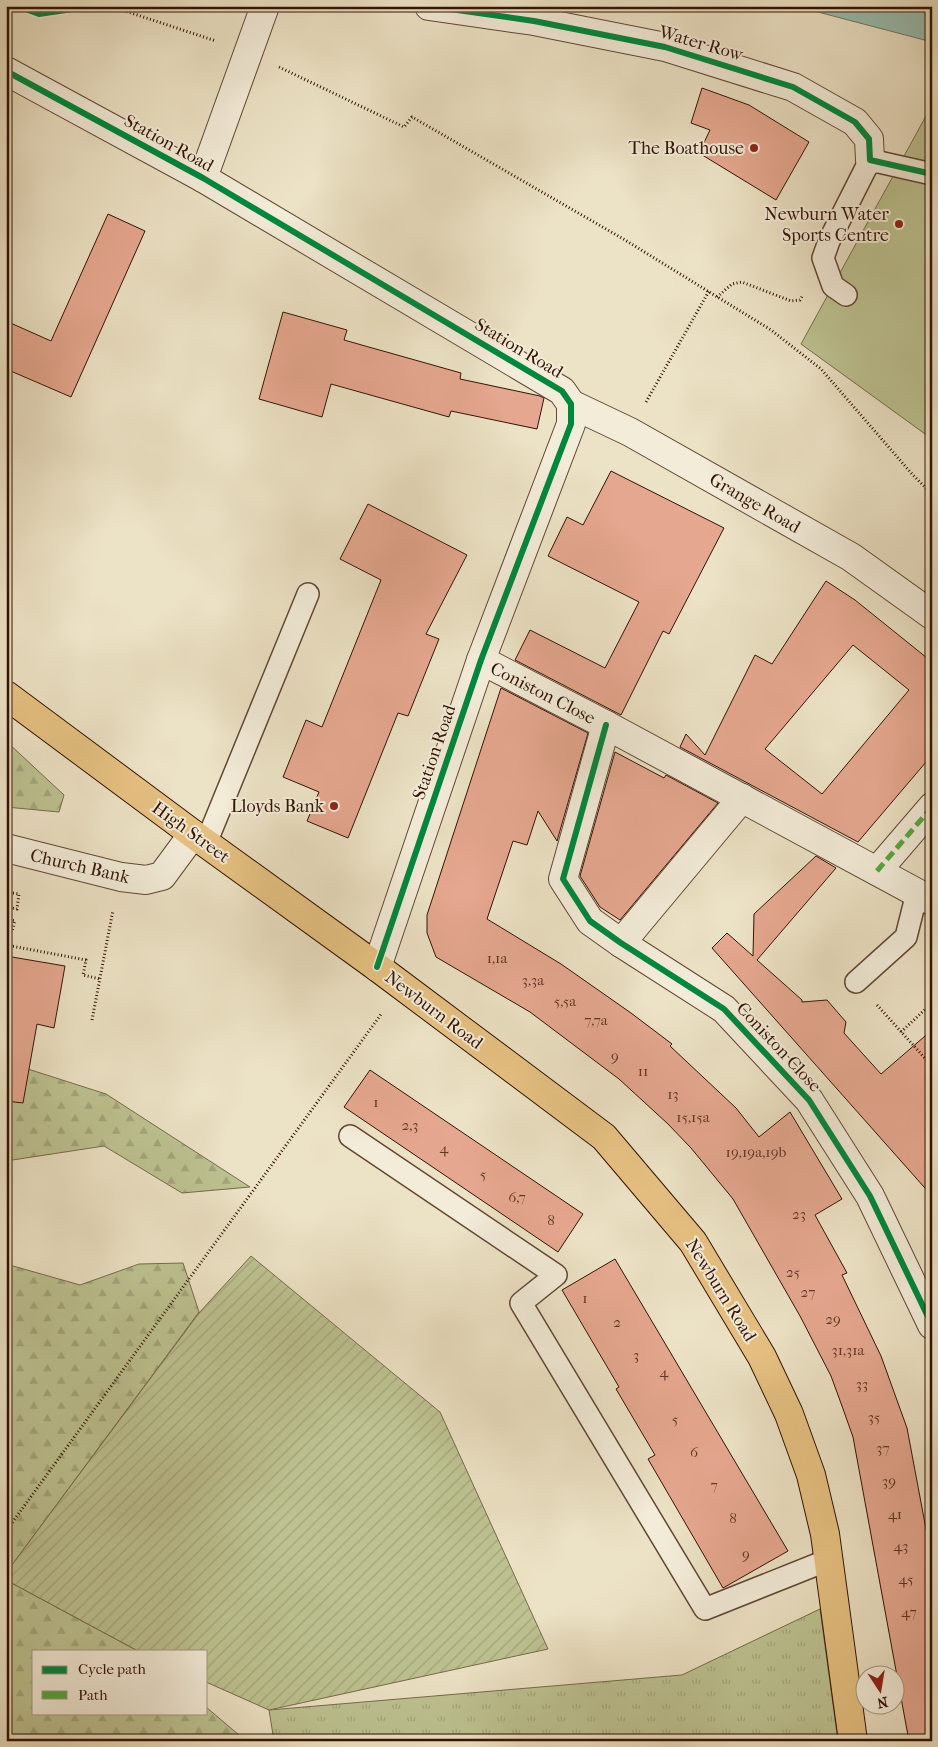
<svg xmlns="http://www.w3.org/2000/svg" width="938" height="1747" font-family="'IM FELL French Canon',serif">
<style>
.grass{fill:url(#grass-tufts);stroke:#786a4a}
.forest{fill:url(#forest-firs);stroke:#786a4a}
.park{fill:#bdc291;stroke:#786a4a}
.garden{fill:url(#garden-furrows);stroke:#786a4a}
.water{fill:#99beb0;stroke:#707a6b}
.building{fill:#e5a78f;stroke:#331303;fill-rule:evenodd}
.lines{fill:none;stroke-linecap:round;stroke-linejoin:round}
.service-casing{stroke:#614734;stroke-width:24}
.pedestrian-casing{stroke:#614734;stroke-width:30}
.minor-casing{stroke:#614734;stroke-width:30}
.tertiary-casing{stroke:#614734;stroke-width:30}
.primary-casing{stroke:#331303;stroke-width:30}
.path{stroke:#331303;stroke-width:3;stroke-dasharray:1 2.5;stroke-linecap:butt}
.service{stroke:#f3ecd9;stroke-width:21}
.pedestrian{stroke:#f3ecd9;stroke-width:28}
.minor{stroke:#f3ecd9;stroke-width:28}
.tertiary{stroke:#f3ecd9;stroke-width:28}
.primary{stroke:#e6c182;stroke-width:28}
.quiet{stroke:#54a840;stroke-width:5;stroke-dasharray:10 5;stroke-linecap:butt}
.cycleway-casing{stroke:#f3ecd9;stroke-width:9}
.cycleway{stroke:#00873e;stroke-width:6}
.poi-dot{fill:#8f2418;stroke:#f3ecd9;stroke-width:2}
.labels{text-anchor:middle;stroke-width:4;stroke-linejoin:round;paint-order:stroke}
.number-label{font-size:15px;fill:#603826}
.street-label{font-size:18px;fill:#331303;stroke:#f3ecd9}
.poi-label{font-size:18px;fill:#331303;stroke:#f3ecd9;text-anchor:end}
</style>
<defs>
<pattern id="grass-tufts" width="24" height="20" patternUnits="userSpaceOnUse" patternTransform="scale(1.25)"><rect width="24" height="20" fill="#bdc291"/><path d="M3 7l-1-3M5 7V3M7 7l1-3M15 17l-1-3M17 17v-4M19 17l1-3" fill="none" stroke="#a3a67b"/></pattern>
<pattern id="forest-firs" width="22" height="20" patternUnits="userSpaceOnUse" patternTransform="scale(1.25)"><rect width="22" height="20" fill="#bdc291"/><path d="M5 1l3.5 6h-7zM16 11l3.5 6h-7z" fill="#a3a67b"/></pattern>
<pattern id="garden-furrows" width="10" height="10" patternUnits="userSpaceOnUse" patternTransform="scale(1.25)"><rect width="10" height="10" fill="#bdc291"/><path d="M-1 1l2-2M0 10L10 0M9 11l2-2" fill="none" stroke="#a3a67b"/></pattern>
</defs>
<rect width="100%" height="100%" fill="#ece2c5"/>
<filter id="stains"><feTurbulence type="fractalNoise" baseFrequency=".004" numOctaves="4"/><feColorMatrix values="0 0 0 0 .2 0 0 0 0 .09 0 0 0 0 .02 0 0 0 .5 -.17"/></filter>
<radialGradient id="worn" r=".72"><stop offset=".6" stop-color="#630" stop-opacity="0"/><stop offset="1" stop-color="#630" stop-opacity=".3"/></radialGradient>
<path class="grass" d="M820,1609L838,1741H274L269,1710L682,1675Z"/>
<g class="forest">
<path d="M6,741L64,795L59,812L6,807Z"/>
<path d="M6,1062L106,1094L250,1187L182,1193L104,1146L6,1161Z"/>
<path d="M183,1263L199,1312L6,1573V1264L80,1285L139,1264Z"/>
<path d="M6,1580L138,1651H34V1713H206V1707L246,1741H6Z"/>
</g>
<path class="park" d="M932,105V439L801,344Z"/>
<path class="garden" d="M251,1256L440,1412L548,1649L269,1710L206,1682V1651H138L6,1580V1573L199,1313Z"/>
<path class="water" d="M795,6H932V42Z"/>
<g class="building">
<path d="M702,88L749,105L809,142L776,200L699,153L710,130L691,123Z"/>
<path d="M108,214L145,231L71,397L6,369V321L51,341Z"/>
<path d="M283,312L347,330L344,340L461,373L460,379L540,396L544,398L537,429L451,411L449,417L331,384L322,417L259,399Z"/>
<path d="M611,471L724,528L669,634L663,631L621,715L515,660L530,630L605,668L639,602L548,556L567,517L583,525Z"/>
<path d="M368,504L467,555L426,634L439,639L408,716L398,713L348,838L307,821L319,792L283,777L306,720L322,727L381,580L340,559Z"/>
<path d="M826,581L855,600L932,662V755L858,842L680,747L686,734L705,755L755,655L772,664ZM853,645L909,690L822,794L765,749Z"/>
<path d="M501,688L588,733L557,841L538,811L527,845L513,841L487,919L561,964L631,1013L672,1044L670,1046L736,1108L759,1137L790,1112L842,1199L815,1215L847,1273L842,1275L881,1356L907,1428L932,1561V1741H909L853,1437L842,1406L831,1376L800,1316L733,1199L691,1148L668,1124L619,1079L530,1012L436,957L427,933V915Z"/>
<path d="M615,752L664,778L666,775L718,803L620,920L600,907L580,876Z"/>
<path d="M816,856L836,868L757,960L802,1000V1002L827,1000L846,1022L844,1033L881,1074L932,1030V1196L712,948L727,933L753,956L754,914Z"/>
<path d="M6,956L65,966L54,1028L37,1024L23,1103L6,1101Z"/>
<path d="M370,1070L583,1214L558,1252L344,1107Z"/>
<path d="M615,1259L788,1551L723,1588L648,1459L655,1455L616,1389L619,1387L562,1290Z"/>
</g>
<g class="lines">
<g class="service-casing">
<g id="service">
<path d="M846,295L833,286L823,258L829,241L870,160L932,174"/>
<path d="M206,843L308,594"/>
<path d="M856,982L906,937L917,893"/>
<path d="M350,1136L556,1275L521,1303L705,1609L828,1560"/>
</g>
</g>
<g class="pedestrian-casing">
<path id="pedestrian" d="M877,871L932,807"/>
</g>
<g class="minor-casing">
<g id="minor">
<path d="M429,6L534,21L665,47L793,87L855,122L869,139L870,160"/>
<path d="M571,404L630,432L851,557L932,615"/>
<path d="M481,660L606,725L932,901"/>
<path d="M606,725L563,879L590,921L621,943L724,1009L809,1100L870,1196L932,1325"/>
<path d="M6,848L121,877L146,880L162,876L193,834"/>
<path d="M621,943L742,798"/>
</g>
</g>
<g class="tertiary-casing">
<g id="tertiary">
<path d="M6,71L203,178L562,391L571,404V424L481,660L377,967"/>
<path d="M203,178L265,6"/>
</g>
</g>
<g class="primary-casing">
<path id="primary" d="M6,695L193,834L377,967L604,1137L693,1242L762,1357L789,1414L811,1475L825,1534L853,1741"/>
</g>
<g class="path">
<path d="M110,6L216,41"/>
<path d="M279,67L404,127L412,117L625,240L771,330L821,369L912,474L932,494"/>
<path d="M717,297L732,284L742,282L791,301L800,300L803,295"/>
<path d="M646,402L709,291"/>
<path d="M6,892L19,894L17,909L6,907"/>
<path d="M6,919L15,921L12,931L6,930"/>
<path d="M6,945L86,960L83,975L100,979"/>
<path d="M877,1005L932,1066"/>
<path d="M92,1020L113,910"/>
<path d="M901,1032L932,1003"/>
<path d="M6,1531L382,1013"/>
</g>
<use href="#service" class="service"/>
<use href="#pedestrian" class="pedestrian"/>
<use href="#minor" class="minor"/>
<use href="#tertiary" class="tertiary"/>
<use href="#primary" class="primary"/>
<path class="quiet" d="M877,871L932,807"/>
<g class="cycleway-casing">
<g id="cycleway">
<path d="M17,6L39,14L93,6"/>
<path d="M429,6L534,21L665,47L793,87L855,122L869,139L870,160L932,174"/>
<path d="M6,71L203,178L562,391L571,404V424L481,660L377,967"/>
<path d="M606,725L563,879L590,921L621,943L724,1009L809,1100L870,1196L932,1325"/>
</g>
</g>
<use href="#cycleway" class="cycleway"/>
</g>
<g class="poi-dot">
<circle cx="754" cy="148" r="5"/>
<circle cx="899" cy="224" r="5"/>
<circle cx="334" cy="806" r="5"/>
</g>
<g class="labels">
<g class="number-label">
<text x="497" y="963">1,1a</text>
<text x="533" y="985">3,3a</text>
<text x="565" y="1006">5,5a</text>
<text x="596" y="1025">7,7a</text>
<text x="615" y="1061">9</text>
<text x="643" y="1076">11</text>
<text x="673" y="1099">13</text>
<text x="376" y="1107">1</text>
<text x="693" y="1122">15,15a</text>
<text x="410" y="1130">2,3</text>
<text x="444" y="1153">4</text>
<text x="756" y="1157">19,19a,19b</text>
<text x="483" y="1179">5</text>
<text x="517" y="1202">6,7</text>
<text x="799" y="1219">23</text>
<text x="551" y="1225">8</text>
<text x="793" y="1277">25</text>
<text x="808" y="1297">27</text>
<text x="585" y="1303">1</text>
<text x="833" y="1324">29</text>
<text x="617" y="1327">2</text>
<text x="848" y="1355">31,31a</text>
<text x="636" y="1360">3</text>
<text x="664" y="1377">4</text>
<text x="862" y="1389">33</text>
<text x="874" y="1422">35</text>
<text x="675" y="1424">5</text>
<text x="883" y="1453">37</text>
<text x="694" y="1457">6</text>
<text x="889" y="1486">39</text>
<text x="714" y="1490">7</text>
<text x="895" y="1519">41</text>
<text x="733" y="1523">8</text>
<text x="901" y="1551">43</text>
<text x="746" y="1559">9</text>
<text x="906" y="1584">45</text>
<text x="909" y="1617">47</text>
</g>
<g class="street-label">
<text transform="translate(701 43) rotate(16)" y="6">Water Row</text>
<text transform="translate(169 143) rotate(29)" y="6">Station Road</text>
<text transform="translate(519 348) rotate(31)" y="6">Station Road</text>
<text transform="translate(755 503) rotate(30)" y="6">Grange Road</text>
<text transform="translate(543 693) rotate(27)" y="6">Coniston Close</text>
<text transform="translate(434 752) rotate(-71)" y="6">Station Road</text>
<text transform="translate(191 832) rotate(36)" y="6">High Street</text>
<text transform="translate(80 866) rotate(13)" y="6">Church Bank</text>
<text transform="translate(434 1010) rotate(37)" y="6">Newburn Road</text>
<text transform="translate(779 1047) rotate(47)" y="6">Coniston Close</text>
<text transform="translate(721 1290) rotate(58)" y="6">Newburn Road</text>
</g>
<g class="poi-label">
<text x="744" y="154">The Boathouse</text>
<text x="889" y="220">Newburn Water<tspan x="889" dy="21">Sports Centre</tspan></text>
<text x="324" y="812">Lloyds Bank</text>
</g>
</g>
<rect width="938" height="1747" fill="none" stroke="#ece2c5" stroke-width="25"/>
<rect x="8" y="8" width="923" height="1732" fill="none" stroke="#331303" stroke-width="2.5"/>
<rect x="12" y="12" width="913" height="1722" fill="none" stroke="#331303"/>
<rect x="32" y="1650" width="175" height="65" fill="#f3ecd9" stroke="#a69583"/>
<rect x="42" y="1666" width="25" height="8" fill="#00873e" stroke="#a69583"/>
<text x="78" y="1674" font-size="15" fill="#331303">Cycle path</text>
<rect x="42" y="1691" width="25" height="8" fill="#54a840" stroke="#a69583"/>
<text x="78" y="1700" font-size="15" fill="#331303">Path</text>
<g transform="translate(880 1690) rotate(168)"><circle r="24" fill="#f3ecd9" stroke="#a69583"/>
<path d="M0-4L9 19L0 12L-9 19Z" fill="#8f2418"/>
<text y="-8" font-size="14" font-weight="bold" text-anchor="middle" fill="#331303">N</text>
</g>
<rect width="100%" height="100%" filter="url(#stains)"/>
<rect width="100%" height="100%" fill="url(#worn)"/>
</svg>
